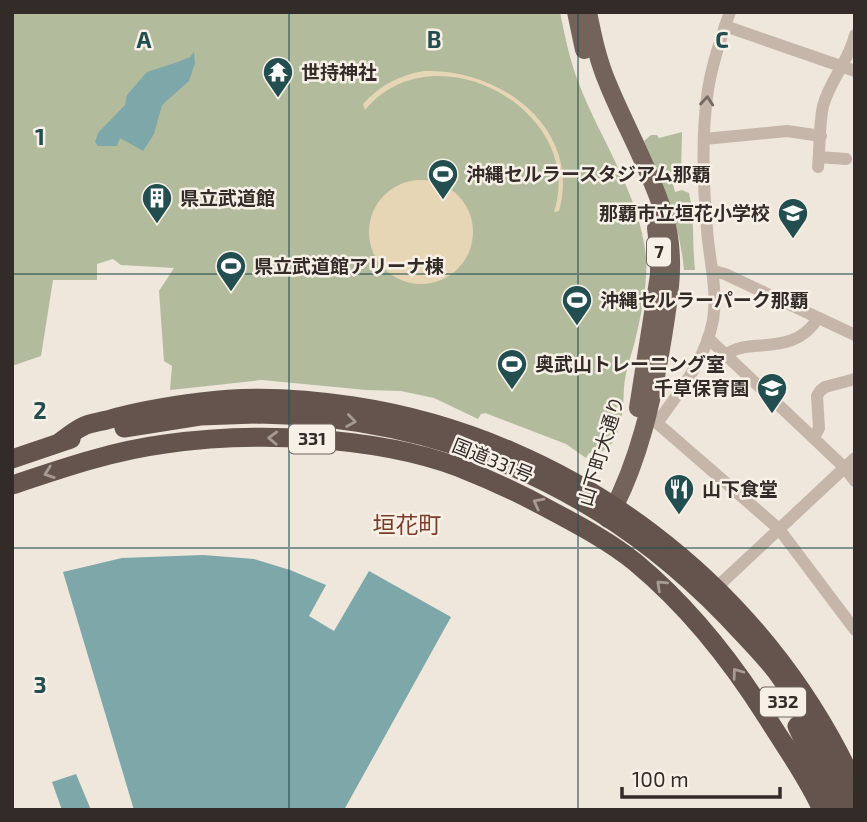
<svg xmlns="http://www.w3.org/2000/svg" width="867" height="822" font-family="'Exo 2','Noto Sans JP',sans-serif">
<style>
.green{fill:#b2bc9d}
.sand{fill:#e7d6b5}
.water{fill:#7da7a9}
.lines{fill:none;stroke-linecap:round;stroke-linejoin:round}
.minor{stroke:#c6b6a9;stroke-width:12}
.primary{stroke:#74635a;stroke-width:18}
.trunk{stroke:#64544d;stroke-width:19}
.trunk-bridge{stroke:#64544d;stroke-width:19}
.oneway{stroke:#756a62}
.oneway2{stroke:#a69a92}
.grid{fill:none;stroke:#224e50;stroke-width:2;stroke-opacity:0.55}
.labels{text-anchor:middle;stroke-width:5;stroke-linejoin:round;paint-order:stroke}
.shield{fill:#f7f0e7;stroke:#6e6661;stroke-width:2}
.shield-label{font-size:18px;font-weight:bold;fill:#332b28}
.poi-label{font-size:19px;font-weight:bold;fill:#332b28;stroke:#f7f0e7;text-anchor:start}
.street-label{font-size:19px;fill:#332b28;stroke:#f7f0e7}
.quarter-label{font-size:23px;fill:#7a3c29;stroke:#f7f0e7}
.grid-label{font-size:23px;text-anchor:middle;font-weight:bold;fill:#224e50;stroke:#f7f0e7;stroke-width:5;stroke-linejoin:round;paint-order:stroke}
</style>
<rect width="100%" height="100%" fill="#efe6dc"/>
<g class="green">
<path d="M12,12H560C565,37 570,61 579,84C601,141 640,195 646,257C648,284 641,315 635,341C631,356 625,372 624,388C623,410 622,456 589,453L586,458L566,444L485,413L481,414L478,419L434,398L401,391L366,390L262,380L170,390L172,366L164,361L159,291L174,268L121,265L113,259L97,264V280H53L41,356L12,366Z"/>
<path d="M682,132L681,171L670,172L675,192L682,190L689,193C695,219 692,244 695,270H684C680,224 663,183 644,141L651,135H657L659,138Z"/>
</g>
<g class="sand">
<path d="M424,71C500,68 582,128 559,211L554,212C587,110 434,27 365,110L363,104C380,85 400,75 424,71Z"/>
<circle cx="421" cy="232" r="52"/>
</g>
<g class="water">
<path d="M194,52L195,63L189,81L162,105L154,134L143,151L120,138L117,146H98L95,142L98,133L125,105L127,95L147,72L178,62L190,57Z"/>
<path d="M203,555L254,559L290,570L326,585L309,616L334,631L369,571L451,617L344,810H134L63,572L122,558Z"/>
<path d="M76,774L91,810H62L52,782Z"/>
</g>
<g class="lines">
<g class="minor">
<path d="M725,26L855,71"/>
<path d="M704,139L787,131L821,136"/>
<path d="M819,157L846,159"/>
<path d="M818,167C820,148 819,125 823,106C830,80 849,61 855,35"/>
<path d="M714,271L725,274L855,335"/>
<path d="M708,338L845,468L855,481"/>
<path d="M726,355C747,336 793,359 818,318"/>
<path d="M651,421L657,423L779,529L855,630"/>
<path d="M657,423C680,391 706,359 713,320C718,288 709,260 707,229C703,184 701,135 708,90C712,63 721,37 730,12"/>
<path d="M814,438L819,428L817,396L820,391L825,387L855,379"/>
<path d="M716,588L855,458"/>
</g>
<g class="primary">
<path d="M576,12L584,50"/>
<path d="M588,12C593,37 598,61 608,84C625,126 649,167 663,211C677,253 670,294 663,337C653,399 639,463 608,519"/>
<path d="M638,408L659,275V253L656,228"/>
</g>
<g class="trunk">
<path d="M124,428L200,416L259,414"/>
<path d="M60,442C67,437 74,431 82,427C89,423 99,422 107,420C138,411 169,406 201,402C252,395 302,398 353,406C571,439 764,585 855,786"/>
<path d="M12,459L71,439"/>
<path d="M12,485C63,468 112,451 165,444C254,431 374,436 458,467C491,480 523,495 554,512C582,527 610,542 635,562C688,606 731,660 768,719C786,748 808,778 822,810"/>
</g>
<g class="trunk-bridge">
<path d="M259,414C440,417 600,485 726,616C743,634 761,652 776,671C808,714 831,761 852,810"/>
<path d="M797,726L835,810"/>
</g>
</g>
<defs><path id="oneway-chevron" d="M-2-3.5L2.5 0L-2 3.5" fill="none" stroke-width="1.6" stroke-linecap="round" stroke-linejoin="round" transform="scale(1.75)"/></defs>
<use class="oneway" href="#oneway-chevron" transform="translate(707 101) rotate(-85)"/>
<g class="oneway2">
<use href="#oneway-chevron" transform="translate(351 421) rotate(8)"/>
<use href="#oneway-chevron" transform="translate(273 438) rotate(-178)"/>
<use href="#oneway-chevron" transform="translate(49 473) rotate(161)"/>
<use href="#oneway-chevron" transform="translate(538 503) rotate(-152)"/>
<use href="#oneway-chevron" transform="translate(661 585) rotate(-137)"/>
<use href="#oneway-chevron" transform="translate(737 673) rotate(-126)"/>
</g>
<path class="grid" d="M289,12V810M578,12V810M12,274H855M12,548H855"/>
<defs>
<g id="temple-pin" transform="scale(1.575)"><path d="M0 17L-7.5 6A9.5 9.5 0 1 1 7.5 6Z" fill="#224e50" stroke="#f7f0e7"/><path d="M0-6L5-2H3V0L6.5 2.5H4V6H1.5V3h-3V6H-4V2.5H-6.5L-3 0V-2H-5Z" fill="#fff"/></g>
<g id="stadium-pin" transform="scale(1.575)"><path d="M0 17L-7.5 6A9.5 9.5 0 1 1 7.5 6Z" fill="#224e50" stroke="#f7f0e7"/><path d="M0-5a6.5 5 0 1 0 0 10a6.5 5 0 1 0 0-10ZM-3.5-1.8h7v3.6h-7Z" fill="#fff"/></g>
<g id="building-pin" transform="scale(1.575)"><path d="M0 17L-7.5 6A9.5 9.5 0 1 1 7.5 6Z" fill="#224e50" stroke="#f7f0e7"/><path d="M-4-6H4V6H1V3H-1V6H-4ZM-2.5-4.3h1.7v1.8h-1.7ZM.8-4.3h1.7v1.8H.8ZM-2.5-1h1.7V.8h-1.7ZM.8-1h1.7V.8H.8Z" fill="#fff"/></g>
<g id="school-pin" transform="scale(1.575)"><path d="M0 17L-7.5 6A9.5 9.5 0 1 1 7.5 6Z" fill="#224e50" stroke="#f7f0e7"/><path d="M0-5L7-2L0 1L-7-2ZM-4 1L0 2.5L4 1V4Q0 6-4 4Z" fill="#fff"/></g>
<g id="restaurant-pin" transform="scale(1.575)"><path d="M0 17L-7.5 6A9.5 9.5 0 1 1 7.5 6Z" fill="#224e50" stroke="#f7f0e7"/><path d="M-5-6h1v4h1v-4h1v4h1v-4h1v5L-1.5 .5V6h-2V.5L-5-1ZM5-6V6H3V1.5H1.5Q1.5-4 5-6Z" fill="#fff"/></g>
</defs>
<g fill-rule="evenodd">
<use href="#temple-pin" x="278" y="72"/>
<use href="#stadium-pin" x="443" y="174"/>
<use href="#building-pin" x="157" y="198"/>
<use href="#school-pin" x="793" y="213"/>
<use href="#stadium-pin" x="231" y="266"/>
<use href="#stadium-pin" x="577" y="300"/>
<use href="#stadium-pin" x="512" y="364"/>
<use href="#school-pin" x="772" y="388"/>
<use href="#restaurant-pin" x="679" y="489"/>
</g>
<g class="labels">
<g class="shield">
<rect x="647" y="237.5" width="24" height="29" rx="5"/>
<rect x="289" y="424.5" width="46" height="29" rx="5"/>
<rect x="760" y="687.5" width="46" height="29" rx="5"/>
</g>
<g class="shield-label">
<text x="659" y="258">7</text>
<text x="312" y="445">331</text>
<text x="783" y="708">332</text>
</g>
<g class="poi-label">
<text x="301" y="79">世持神社</text>
<text x="466" y="181">沖縄セルラースタジアム那覇</text>
<text x="180" y="205">県立武道館</text>
<text x="770" y="220" text-anchor="end">那覇市立垣花小学校</text>
<text x="254" y="273">県立武道館アリーナ棟</text>
<text x="600" y="307">沖縄セルラーパーク那覇</text>
<text x="535" y="371">奥武山トレーニング室</text>
<text x="749" y="395" text-anchor="end">千草保育園</text>
<text x="702" y="496">山下食堂</text>
</g>
<g class="street-label">
<text transform="translate(601 451) rotate(-73)" y="7">山下町大通り</text>
<text transform="translate(493 460) rotate(22)" y="7">国道331号</text>
</g>
<g class="quarter-label">
<text x="407" y="533">垣花町</text>
</g>
</g>
<g class="grid-label">
<text x="144" y="48">A</text>
<text x="434" y="48">B</text>
<text x="722" y="48">C</text>
<text x="40" y="145">1</text>
<text x="40" y="419">2</text>
<text x="40" y="693">3</text>
</g>
<rect width="867" height="822" fill="none" stroke="#332b28" stroke-width="28"/>
<path d="M622 787v10h158v-10" fill="none" stroke="#332b28" stroke-width="3.5"/>
<text x="632" y="787" font-size="21" fill="#332b28" stroke="#f7f0e7" stroke-width="5" paint-order="stroke">100 m</text>
</svg>
